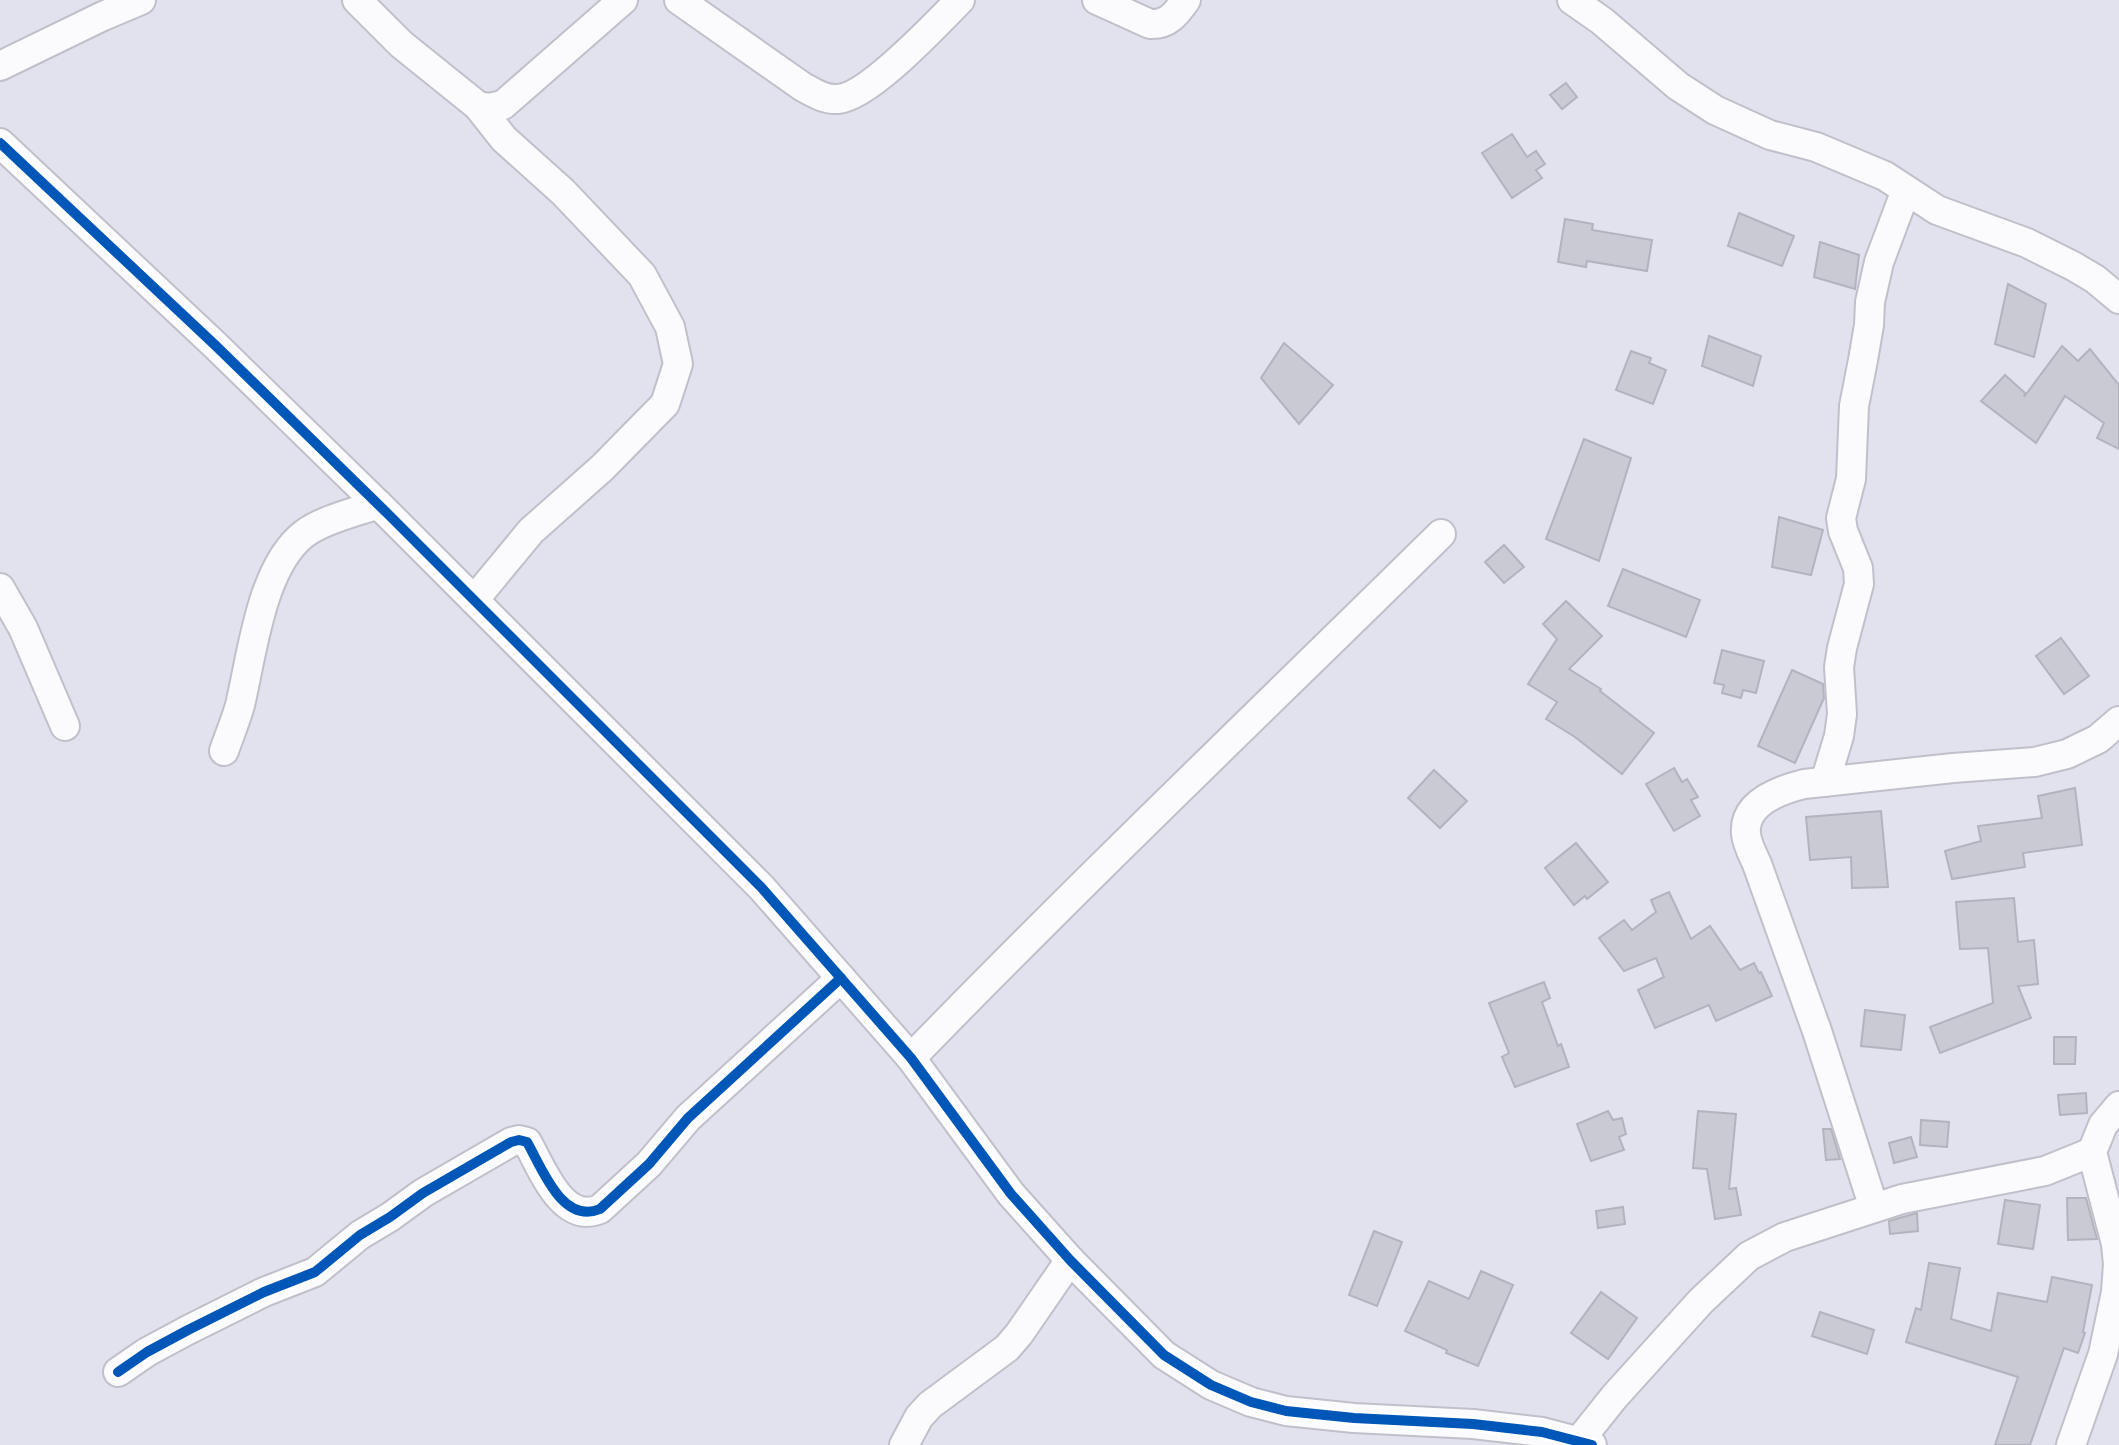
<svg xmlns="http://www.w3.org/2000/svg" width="2119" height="1445" font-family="'DM Sans',sans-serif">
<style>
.building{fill:#cacad4;stroke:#b3b3be;stroke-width:2}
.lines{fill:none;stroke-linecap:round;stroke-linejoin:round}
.minor-casing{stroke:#c0c0ca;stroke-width:32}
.minor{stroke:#fbfbfd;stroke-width:28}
.cycleway-casing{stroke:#fff;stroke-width:15}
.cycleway{stroke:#0057b8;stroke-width:10}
</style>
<rect width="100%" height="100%" fill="#e2e2ef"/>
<g class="building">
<path d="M1566,83L1577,97L1562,109L1550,95Z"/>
<path d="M1512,134L1527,157L1536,151L1545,164L1536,170L1542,178L1512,198L1482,153Z"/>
<path d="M1739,213L1794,236L1782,266L1728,246Z"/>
<path d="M1565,219L1593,224L1592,230L1652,240L1647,271L1587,261L1586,267L1558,262Z"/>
<path d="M1820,242L1859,255L1855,289L1814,277Z"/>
<path d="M2008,284L2046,304L2034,357L1995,344Z"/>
<path d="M1709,336L1761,356L1753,386L1702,366Z"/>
<path d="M1284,343L1333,385L1299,424L1261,378Z"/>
<path d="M2062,346L2078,361L2090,349L2119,385V449L2097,438L2104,423L2065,396L2036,443L1981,401L2005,375L2025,393L2024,397Z"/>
<path d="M1631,351L1651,358L1649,363L1666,370L1653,404L1616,390Z"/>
<path d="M1584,439L1631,458L1599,561L1546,539Z"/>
<path d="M1779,517L1823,530L1811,575L1772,567Z"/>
<path d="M1504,545L1524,567L1504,583L1485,562Z"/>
<path d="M1623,569L1700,600L1686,637L1608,606Z"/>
<path d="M1566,601L1602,636L1569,669L1601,689L1600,691L1654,733L1622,774L1575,737L1546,719L1557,702L1528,684L1557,639L1543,624Z"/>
<path d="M2061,638L2089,676L2064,694L2036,656Z"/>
<path d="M1722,650L1764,661L1756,693L1743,690L1741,698L1722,693L1724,685L1714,683Z"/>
<path d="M1792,670L1823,684L1824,698L1795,763L1758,746Z"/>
<path d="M1674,768L1682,782L1687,779L1698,797L1691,800L1700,816L1674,831L1646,784Z"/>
<path d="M1434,770L1467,801L1440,828L1408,798Z"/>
<path d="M2075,788L2082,845L2023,853L2025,867L1952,879L1945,851L1981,841L1978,826L2042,818L2038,796Z"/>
<path d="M1881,811L1888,887L1852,888L1851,857L1810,860L1806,817Z"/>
<path d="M1576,843L1608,882L1587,899L1585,896L1574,905L1545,868Z"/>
<path d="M1669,892L1691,939L1710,926L1740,970L1754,963L1759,973L1761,972L1772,996L1716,1021L1709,1005L1655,1028L1638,990L1664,977L1656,958L1624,971L1599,938L1624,920L1632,930L1656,912L1651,900Z"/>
<path d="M2014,898L2018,942L2034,940L2038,984L2018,986L2031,1018L1940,1053L1930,1027L1993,1003L1988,948L1960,949L1956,902Z"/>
<path d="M1544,982L1550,998L1542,1002L1558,1046L1561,1044L1569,1067L1515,1087L1502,1057L1509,1053L1489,1003Z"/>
<path d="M1865,1010L1905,1015L1901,1050L1861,1046Z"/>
<path d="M2054,1037H2076L2075,1064H2054Z"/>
<path d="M2086,1093L2087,1113L2060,1115L2058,1095Z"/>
<path d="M1608,1111L1613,1120L1622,1118L1626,1134L1619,1137L1624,1150L1591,1161L1577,1124Z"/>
<path d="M1698,1111L1736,1114L1729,1189L1736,1188L1741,1215L1715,1219L1707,1169L1693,1168Z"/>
<path d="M1921,1120L1949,1122L1947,1147L1920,1145Z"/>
<path d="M1823,1129H1831L1840,1159L1826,1160Z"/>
<path d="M1911,1137L1917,1157L1894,1163L1889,1143Z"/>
<path d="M2067,1198H2086L2097,1239L2068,1240Z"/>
<path d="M2005,1200L2040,1205L2033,1249L1998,1244Z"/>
<path d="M1623,1207L1625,1224L1598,1228L1596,1211Z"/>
<path d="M1917,1213L1918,1231L1890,1234L1889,1221Z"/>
<path d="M1374,1231L1402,1242L1377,1306L1349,1295Z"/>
<path d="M1929,1263L1960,1268L1951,1319L1991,1331L1998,1293L2047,1302L2052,1277L2092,1285L2083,1332L2085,1333L2078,1353L2064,1348L2030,1445H1995L2018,1377L1906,1342L1916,1308L1921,1310Z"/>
<path d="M1481,1271L1513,1285L1478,1366L1446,1353L1447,1350L1405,1331L1429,1281L1469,1299Z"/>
<path d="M1601,1292L1637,1318L1608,1359L1571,1333Z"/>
<path d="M1820,1312L1874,1330L1867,1354L1812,1336Z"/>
</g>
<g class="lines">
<g class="minor-casing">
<g id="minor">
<path d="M357,0L401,44L478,106L489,108L503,105L623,0"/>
<path d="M679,0L803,87C814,93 825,100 838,99C869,97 937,23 960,0"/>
<path d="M1097,0L1150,24C1168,25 1176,14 1186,0"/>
<path d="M1572,0L1602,21L1678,86L1715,110L1770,135L1816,147L1885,176L1937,210L2027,243L2073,266L2095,279L2119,299"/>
<path d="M0,66L103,16L141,0"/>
<path d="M0,143L215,345L388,514L761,887L911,1058L1011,1194L1070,1260L1164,1355L1211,1385L1251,1402L1286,1411L1354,1418L1473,1424L1542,1432L1592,1445"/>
<path d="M0,588L23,628L65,726"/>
<path d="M474,600L531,531L602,468L665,404L678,364L670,327L642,275L563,192L504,139L478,106"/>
<path d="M224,751C229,736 236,720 240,705C252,655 261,567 304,534C322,520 356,512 378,504"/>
<path d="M1825,782L1839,736L1842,714L1839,667L1842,648L1859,584L1858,568L1843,531L1841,518L1851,479L1854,406L1863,360L1869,325L1870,302L1879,262L1906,190"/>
<path d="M911,1058C1084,880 1264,708 1441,534"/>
<path d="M1874,1208L1817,1031L1757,864C1753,855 1747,844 1746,834C1743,803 1780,790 1804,784L1953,768L2035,762L2067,754L2098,739L2119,721"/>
<path d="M118,1372L147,1352L188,1330L264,1292L315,1272L360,1235L390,1217L423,1193L511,1142L519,1140L527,1142C542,1168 562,1225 600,1209L649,1164L688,1118L841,978"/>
<path d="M1579,1441L1615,1396L1701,1301L1749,1256L1785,1237L1902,1199L2045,1171L2092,1152"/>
<path d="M904,1445L919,1417L930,1405L1007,1348L1019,1334L1070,1260"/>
<path d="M2071,1445L2103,1354L2116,1292L2118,1264L2116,1244L2092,1152L2103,1125L2119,1106"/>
</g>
</g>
<use href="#minor" class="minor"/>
<g class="cycleway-casing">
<g id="cycleway">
<path d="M0,143L215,345L388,514L761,887L911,1058L1011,1194L1070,1260L1164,1355L1211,1385L1251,1402L1286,1411L1354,1418L1473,1424L1542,1432L1592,1445"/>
<path d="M118,1372L147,1352L188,1330L264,1292L315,1272L360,1235L390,1217L423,1193L511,1142L519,1140L527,1142C542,1168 562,1225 600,1209L649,1164L688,1118L841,978"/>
</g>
</g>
<use href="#cycleway" class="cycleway"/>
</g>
</svg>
